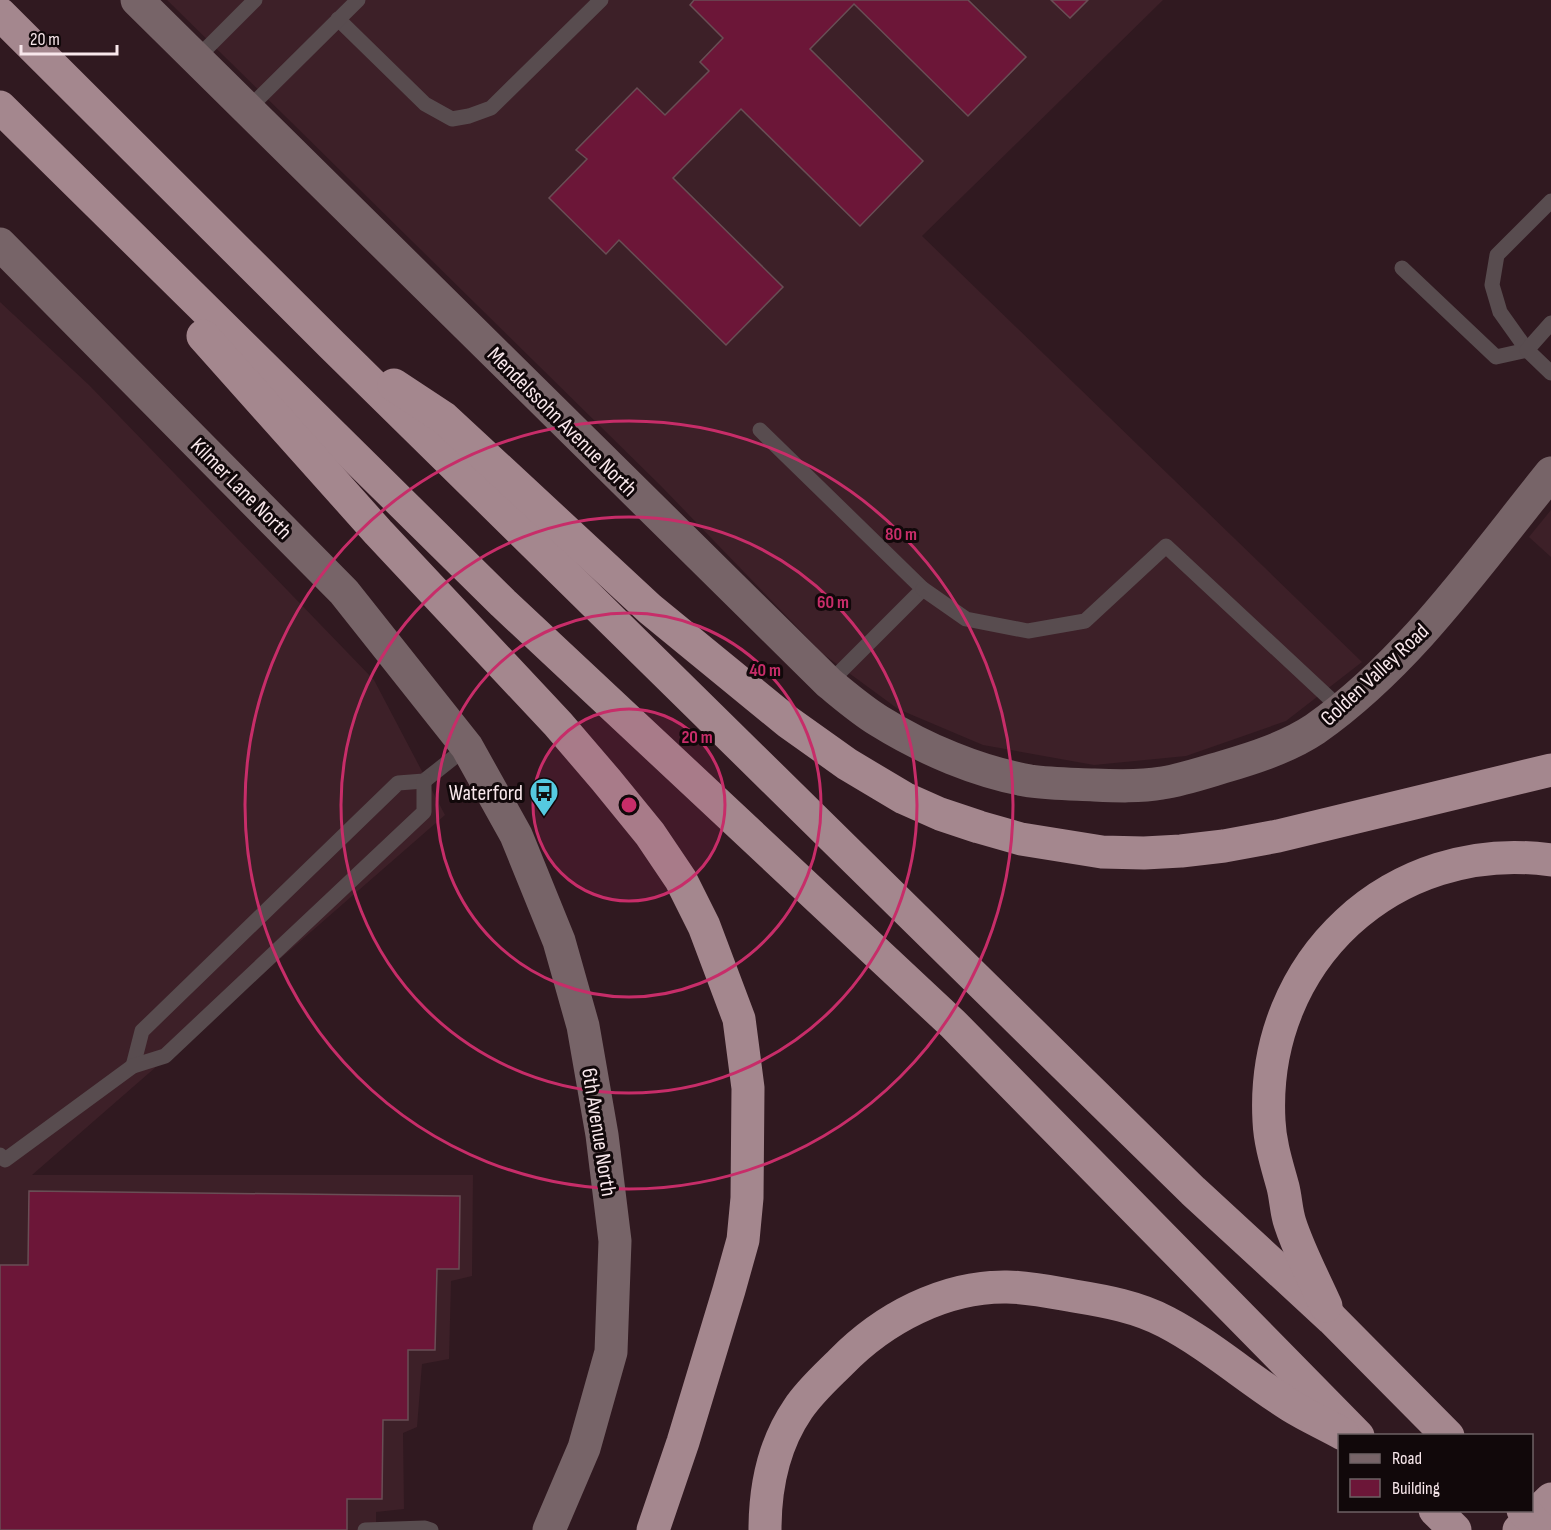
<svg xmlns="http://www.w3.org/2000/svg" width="1551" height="1530" font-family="'Sofia Sans Condensed',sans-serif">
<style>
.built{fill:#3d2028}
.building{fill:#6c1638;stroke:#694e55;stroke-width:1.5}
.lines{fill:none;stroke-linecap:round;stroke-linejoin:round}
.lane{stroke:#584c4f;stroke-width:15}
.secondary{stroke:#776468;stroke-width:33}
.highway{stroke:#a4878e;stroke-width:33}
.highway-bridge{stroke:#a4878e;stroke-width:33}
.ring{fill:none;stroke:#c72d69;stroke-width:3}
.labels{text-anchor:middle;stroke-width:6;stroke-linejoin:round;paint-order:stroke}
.street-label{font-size:22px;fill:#f8e7eb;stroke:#11080a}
.poi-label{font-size:22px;fill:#f8e7eb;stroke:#11080a;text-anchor:end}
.centre{fill:#c72d69;stroke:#11080a;stroke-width:3}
.ring-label{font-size:18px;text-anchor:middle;font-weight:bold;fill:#c72d69;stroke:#11080a;stroke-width:6;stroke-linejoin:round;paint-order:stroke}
</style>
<rect width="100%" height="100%" fill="#301920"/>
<g class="built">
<path d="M167,0H1163L922,236L1362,662L1286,721L1186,756L1094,765L983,745L898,709L823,654L661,486Z"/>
<path d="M0,302L89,385L374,680L445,815L32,1175H473L472,1276L451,1281L449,1359L422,1364L417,1427L403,1433L404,1509L376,1512V1530H0Z"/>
<path d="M1551,510V557L1529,537Z"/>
</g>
<g class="building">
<path d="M694,0H968L1026,57L968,116L854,4L810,49L923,161L860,226L741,109L673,178L783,287L726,345L619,240L606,254L549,198L587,159L576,150L637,88L665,115L709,71L700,62L723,38L690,5Z"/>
<path d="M1051,0H1088L1070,18Z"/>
<path d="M29,1191L460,1196L459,1269H437L435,1350H408V1420H383L382,1499H347V1530H0V1265H28Z"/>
</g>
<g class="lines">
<g class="lane">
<path d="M338,19L425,104L452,119L469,116L491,108L601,0"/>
<path d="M196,59L255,0"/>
<path d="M247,110L358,0"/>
<path d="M1402,268L1496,357L1527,350L1500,312L1492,285L1497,255L1551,201"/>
<path d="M1551,323L1527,350L1551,373"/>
<path d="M760,430L923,589L829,683"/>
<path d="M923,589L966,619L1028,631L1085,621L1166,546L1341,709"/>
<path d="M133,1066L142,1031L398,783L424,781L467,747"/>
<path d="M0,1155L5,1160L133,1066L165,1056L424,812V781"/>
<path d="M365,1530L425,1528L431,1530"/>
</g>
<g class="secondary">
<path d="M137,0L829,683C845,696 861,710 879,721C924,749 978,772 1030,781C1051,784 1073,784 1094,785C1116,786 1140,787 1162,783C1182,780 1203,773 1223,767C1254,758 1288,747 1315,729C1409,663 1479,562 1551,473"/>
<path d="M0,244L344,592L467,747L516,835L559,941L583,1026L602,1135L615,1241L611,1352L584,1448L549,1530"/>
</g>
<g class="highway">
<path d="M0,14L332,345L1050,1051L1193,1191L1332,1319L1448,1436"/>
<path d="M0,107L503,603L953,1024L1358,1436"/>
<path d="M203,336L378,532L558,724L606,780L650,834L681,880L704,926L739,1019L748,1088L747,1198L743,1240L729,1290L683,1442L653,1530"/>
<path d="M394,385L444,418L650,609L788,722L847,764L904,798L940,814L979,827L1021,839L1102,852L1144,853L1181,851L1224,846L1278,836L1551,770"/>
<path d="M1326,1306C1314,1279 1299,1251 1290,1223C1286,1211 1286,1199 1283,1187C1277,1165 1270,1144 1269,1121C1260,961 1393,838 1551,860"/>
<path d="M1435,1510L1455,1530"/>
<path d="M765,1530C765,1488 774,1444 798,1409C810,1391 826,1377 841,1362C883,1319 944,1286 1007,1287C1029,1287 1052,1292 1074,1296C1105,1301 1138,1307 1166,1322C1210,1345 1248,1379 1291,1406C1307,1416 1325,1424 1343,1434"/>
<path d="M1519,1530L1551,1499"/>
</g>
<path class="highway-bridge" d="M1523,1510L1542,1530"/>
</g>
<circle cx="629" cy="805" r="96" fill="#c72d69" fill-opacity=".12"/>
<g class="ring">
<circle cx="629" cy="805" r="96"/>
<circle cx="629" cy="805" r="192"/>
<circle cx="629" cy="805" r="288"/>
<circle cx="629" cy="805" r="384"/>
</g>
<defs>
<g id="bus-pin" transform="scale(1.5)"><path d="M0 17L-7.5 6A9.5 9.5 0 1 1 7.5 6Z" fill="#55cae0" stroke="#11080a"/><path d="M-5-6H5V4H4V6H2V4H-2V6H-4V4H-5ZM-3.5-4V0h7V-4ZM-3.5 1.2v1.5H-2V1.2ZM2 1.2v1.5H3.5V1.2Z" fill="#111"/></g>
</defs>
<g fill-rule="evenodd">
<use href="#bus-pin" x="544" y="792"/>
</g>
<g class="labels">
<g class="street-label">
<text transform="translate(563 421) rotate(45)" y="8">Mendelssohn Avenue North</text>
<text transform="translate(242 488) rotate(45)" y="8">Kilmer Lane North</text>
<text transform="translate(1374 674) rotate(-43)" y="8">Golden Valley Road</text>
<text transform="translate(600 1132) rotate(81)" y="8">6th Avenue North</text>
</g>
<g class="poi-label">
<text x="523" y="800">Waterford</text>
</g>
</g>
<circle cx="629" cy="805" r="9" class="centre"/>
<g class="ring-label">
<text x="901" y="540">80 m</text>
<text x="833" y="608">60 m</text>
<text x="765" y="676">40 m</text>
<text x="697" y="743">20 m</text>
</g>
<rect x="1338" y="1434" width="195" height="78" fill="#11080a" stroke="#6d6164" stroke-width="1.5"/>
<rect x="1350" y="1454" width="30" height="9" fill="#776468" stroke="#6d6164" stroke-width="1.5"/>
<text x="1392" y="1464" font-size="18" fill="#f8e7eb">Road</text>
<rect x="1350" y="1479" width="30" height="18" fill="#6c1638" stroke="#6d6164" stroke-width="1.5"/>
<text x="1392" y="1494" font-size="18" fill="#f8e7eb">Building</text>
<path d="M21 45v9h96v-9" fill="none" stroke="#f8e7eb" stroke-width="3"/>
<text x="30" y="45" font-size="18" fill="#f8e7eb" stroke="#11080a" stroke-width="4.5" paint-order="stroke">20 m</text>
</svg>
